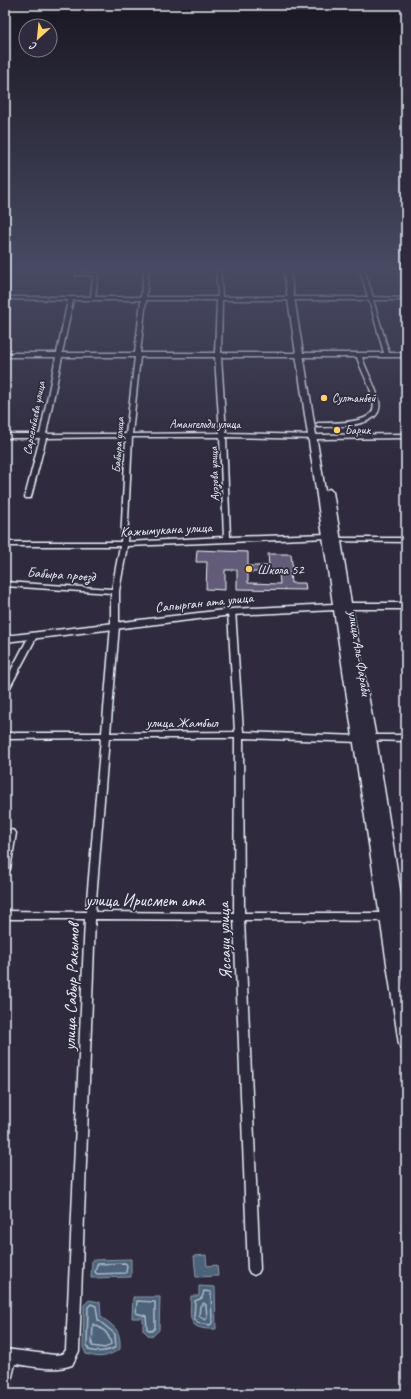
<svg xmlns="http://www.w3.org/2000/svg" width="411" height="1399" font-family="Caveat,sans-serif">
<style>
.water{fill:#4e647a;stroke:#8c9cac}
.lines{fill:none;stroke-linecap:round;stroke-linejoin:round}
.shore{stroke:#aab9c6;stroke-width:1.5}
.building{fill:#645c79;stroke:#e8f1f8;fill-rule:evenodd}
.minor-casing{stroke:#e8f1f8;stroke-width:3}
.major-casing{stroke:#e8f1f8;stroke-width:3}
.minor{fill:#2f2a3d;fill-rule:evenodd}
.major{fill:#2f2a3d;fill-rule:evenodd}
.poi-dot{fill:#ffd166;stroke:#2f2a3d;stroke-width:1.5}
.labels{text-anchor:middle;stroke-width:3.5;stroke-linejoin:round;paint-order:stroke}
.far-poi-label{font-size:12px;fill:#e8f1f8;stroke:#2f2a3d;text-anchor:start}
.far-street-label{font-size:12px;fill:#e8f1f8;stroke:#2f2a3d}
.street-label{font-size:14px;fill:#e8f1f8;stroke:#2f2a3d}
.poi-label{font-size:14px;fill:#e8f1f8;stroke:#2f2a3d;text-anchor:start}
.near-street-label{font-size:17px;fill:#e8f1f8;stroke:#2f2a3d}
</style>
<rect width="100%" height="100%" fill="#2f2a3d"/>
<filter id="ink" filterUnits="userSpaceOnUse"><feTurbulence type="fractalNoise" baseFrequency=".025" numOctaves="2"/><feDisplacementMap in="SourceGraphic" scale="8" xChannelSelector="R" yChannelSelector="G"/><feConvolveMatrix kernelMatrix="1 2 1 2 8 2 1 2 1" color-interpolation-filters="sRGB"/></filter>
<g filter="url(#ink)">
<g class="water">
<path d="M206,1255L207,1266L217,1265L218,1276L196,1277L194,1256Z"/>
<path d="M131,1259V1277L91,1278L92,1260Z"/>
<path d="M199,1286L215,1287L216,1329C187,1330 190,1320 191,1296H199Z"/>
<path d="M133,1297H160L159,1330L153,1336L148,1335L143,1330V1318H132Z"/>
<path d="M89,1300L100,1302L101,1317C116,1327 121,1331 120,1349C107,1357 101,1359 86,1354L83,1347L84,1305Z"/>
</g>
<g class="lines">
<g class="shore">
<path d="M125,1263L127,1265L126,1273L97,1274L95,1272L97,1264Z"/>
<path d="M204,1291L211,1292L212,1323L210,1325L198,1323L194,1318L195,1301L202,1298Z"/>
<path d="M137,1301L155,1302V1328L152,1331L147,1329L146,1316L136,1313Z"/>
<path d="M204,1303L206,1305L207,1318L205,1320L199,1316L200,1306Z"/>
<path d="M91,1304L96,1306L98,1320L115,1334L116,1347C107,1352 99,1353 89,1350L87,1346L88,1307Z"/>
<path d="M93,1324C103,1329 109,1332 111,1344L105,1348L92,1346Z"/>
</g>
</g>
<path class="building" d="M197,550L248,552V566H269L268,554H291L293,572H290L291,583H305L306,590L237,589V570H225V590L206,589L207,562H196ZM248,572H279L280,584L248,583Z"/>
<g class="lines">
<g class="minor-casing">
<g id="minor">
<path d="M77,266H94L92,267H81V273H96L98,274L95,297H141L145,266H149L146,297H218L216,266H220L222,297H368L359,266H363L373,297L406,298V300H373L389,353H406V357H362C366,370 373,381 377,394C379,399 381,406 378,412C371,427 333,427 318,427L315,425L318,423C330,423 369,424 373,410C375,403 372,395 370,389C366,378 360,368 357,357H221L226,433L319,435L406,434V438L319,439L226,437L230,537L328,534L331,536L328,538L127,546L119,591V626L110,733L235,732L228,612L232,610H235L243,732L360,736L364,739L360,742L243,738L244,913H406V921L244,920L260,1269L258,1273L254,1275L250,1273L248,1269L234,920L95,919L79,1351L72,1365C54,1372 33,1366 15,1364L10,1385L5,1387V1349L55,1355L63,1354L66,1350L85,919H5V911L86,912L101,738L5,739V733H102L111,626V593L5,586V582L112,589L120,546H5V542H121L126,437L46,438L31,497L30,498H26L25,497L40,438H5V434H40L56,357H5V353H57L68,300L5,299V297H91L93,275H76ZM73,300H141L135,353H62ZM146,300H217L215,353H140ZM222,300H369L384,353H221ZM62,357H135L126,434H46ZM140,357H215L220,433L132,434ZM132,437H220L224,537L127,542ZM109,738H235L234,913L95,912Z"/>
<path d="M331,538H406V542L329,541V539Z"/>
<path d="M30,634H33L37,636L9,689L5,691V682Z"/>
<path d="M370,735H406V741L367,740L366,738L367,736Z"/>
<path d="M11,830L14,831L16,833L10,869L8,871L5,872C5,860 2,842 8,831Z"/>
</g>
</g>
<g class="major-casing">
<path id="major" d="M283,266H289L325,491L329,489L333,492L351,603H406V609H352L376,738L406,927V976L402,975L406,998V1050L401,1048L399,1044L334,610L232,615L5,642V636L232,609L333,604Z"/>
</g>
<use href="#minor" class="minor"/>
<use href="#major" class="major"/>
</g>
</g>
<linearGradient id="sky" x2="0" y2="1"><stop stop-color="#1a1722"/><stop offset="0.58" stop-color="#474a62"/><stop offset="1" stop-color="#474a62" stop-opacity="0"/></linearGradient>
<rect width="411" height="462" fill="url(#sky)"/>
<g class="poi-dot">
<circle cx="324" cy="398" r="4"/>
<circle cx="337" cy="430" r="4"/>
<circle cx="249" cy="569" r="4"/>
</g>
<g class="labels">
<g class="far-poi-label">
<text x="332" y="402">Султанбей</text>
<text x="345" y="434">Барик</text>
</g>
<g class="far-street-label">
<text transform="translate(34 418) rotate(-79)" y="4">Сарсенбаева улица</text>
<text x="205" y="428">Амангельди улица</text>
<text transform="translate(118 445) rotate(-86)" y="4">Бабыра улица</text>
<text transform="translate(214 474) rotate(-92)" y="4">Ауэзова улица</text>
</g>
<g class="street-label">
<text transform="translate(166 529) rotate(-3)" y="5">Кажымукана улица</text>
<text transform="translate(61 574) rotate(4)" y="5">Бабыра проезд</text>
<text transform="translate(204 602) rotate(-6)" y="5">Сапырган ата улица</text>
<text transform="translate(360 653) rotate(81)" y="5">улица Аль-Фараби</text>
<text x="182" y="727">улица Жамбыл</text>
</g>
<g class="poi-label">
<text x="257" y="574">Школа 52</text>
</g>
<g class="near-street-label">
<text x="145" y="906">улица Ирисмет ата</text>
<text transform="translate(224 941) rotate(-92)" y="6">Яссауи улица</text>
<text transform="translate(71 987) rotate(-88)" y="6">улица Сабыр Ракымов</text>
</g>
</g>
<rect width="411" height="1399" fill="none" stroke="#2f2a3d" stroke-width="20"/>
<rect x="10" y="10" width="391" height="1379" fill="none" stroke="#e8f1f8" stroke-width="1.5" filter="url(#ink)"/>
<g transform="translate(38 38) rotate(207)"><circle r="19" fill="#2f2a3d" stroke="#797a88"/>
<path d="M0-3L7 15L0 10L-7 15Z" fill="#ffd166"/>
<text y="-6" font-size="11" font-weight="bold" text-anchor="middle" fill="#e8f1f8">С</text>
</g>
</svg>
